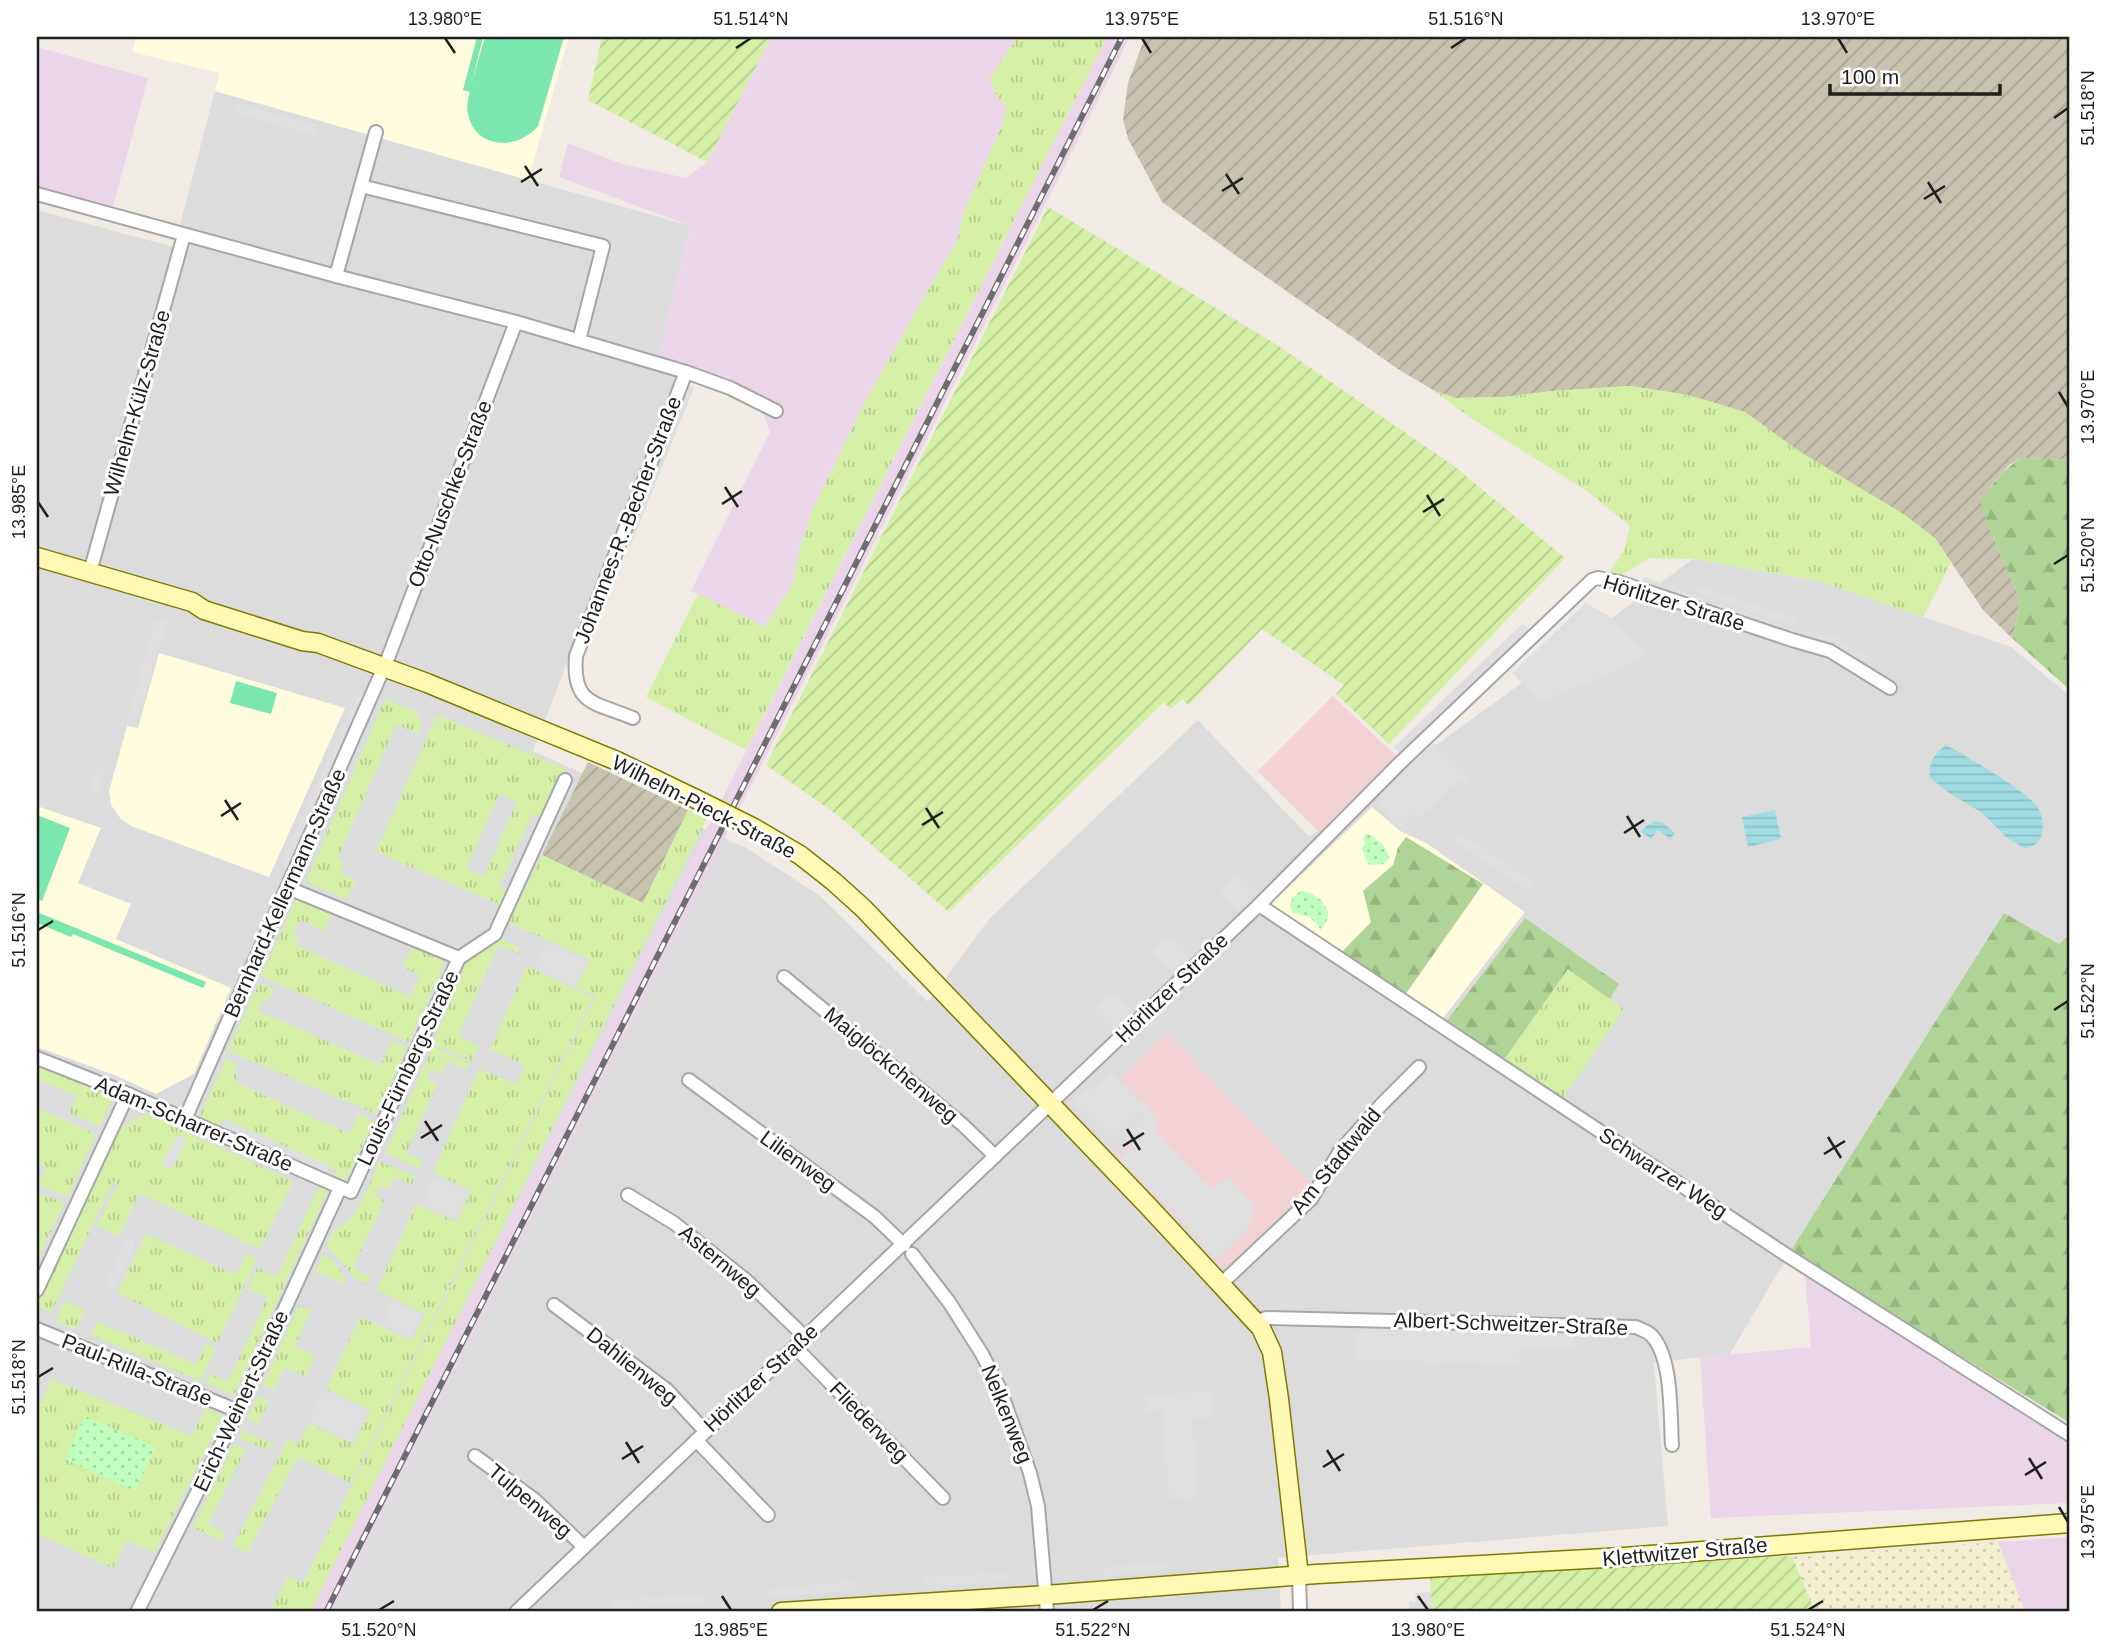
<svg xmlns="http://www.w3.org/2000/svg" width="2107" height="1649" font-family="Helvetica,sans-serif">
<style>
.residential{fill:#dddcdc}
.commercial{fill:#f3d2d5}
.industrial{fill:#ebd6e9}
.education{fill:#fffbdf}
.construction{fill:url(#construction-furrows)}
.farmland{fill:url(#farmland-dots)}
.grass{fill:url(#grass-tufts);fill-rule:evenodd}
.forest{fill:url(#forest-firs)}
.park{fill:url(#park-dots)}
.garden{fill:url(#garden-furrows)}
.pitch{fill:#7be7af}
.parking{fill:#dfdfdf}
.water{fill:url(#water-rules)}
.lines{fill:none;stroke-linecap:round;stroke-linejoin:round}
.street-casing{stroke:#a6a6a6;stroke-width:16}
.secondary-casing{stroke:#7c7a00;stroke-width:21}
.street{stroke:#fff;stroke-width:12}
.secondary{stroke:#fff9b4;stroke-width:18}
.rail-casing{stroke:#6d6d6d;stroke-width:6}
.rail{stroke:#fff;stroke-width:3.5;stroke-dasharray:10;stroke-linecap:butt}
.secondary-bridge-casing{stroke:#7c7a00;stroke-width:21;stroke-linecap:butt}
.secondary-bridge{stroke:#fff9b4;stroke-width:18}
.ticks{fill:none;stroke:#1f1f1f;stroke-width:2.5}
.labels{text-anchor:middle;stroke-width:6;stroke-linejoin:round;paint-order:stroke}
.street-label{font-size:21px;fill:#1f1f1f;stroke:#fff}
.neatline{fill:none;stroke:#1f1f1f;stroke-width:2.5}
.ticks-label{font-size:18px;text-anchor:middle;fill:#1f1f1f}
</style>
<defs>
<pattern id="construction-furrows" width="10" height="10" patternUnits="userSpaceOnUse" patternTransform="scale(1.75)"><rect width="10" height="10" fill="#c7c3af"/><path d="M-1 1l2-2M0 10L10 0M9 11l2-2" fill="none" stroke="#aaa796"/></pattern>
<pattern id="farmland-dots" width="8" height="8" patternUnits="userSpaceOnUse" patternTransform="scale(1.75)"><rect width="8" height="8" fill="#f1efce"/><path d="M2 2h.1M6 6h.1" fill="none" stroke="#ceccb0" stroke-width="1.8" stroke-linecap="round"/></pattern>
<pattern id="grass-tufts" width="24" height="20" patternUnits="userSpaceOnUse" patternTransform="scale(1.75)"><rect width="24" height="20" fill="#d4f0a6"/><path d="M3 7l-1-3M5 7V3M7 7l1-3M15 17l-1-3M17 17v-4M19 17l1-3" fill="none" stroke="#b6cd8e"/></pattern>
<pattern id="forest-firs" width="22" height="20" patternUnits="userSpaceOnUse" patternTransform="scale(1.75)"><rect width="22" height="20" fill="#b0d495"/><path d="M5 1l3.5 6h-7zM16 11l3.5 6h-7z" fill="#97b680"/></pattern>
<pattern id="park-dots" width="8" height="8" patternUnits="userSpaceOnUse" patternTransform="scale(1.75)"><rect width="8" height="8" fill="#c1ffbe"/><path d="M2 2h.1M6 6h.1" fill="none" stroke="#a5daa3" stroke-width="1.8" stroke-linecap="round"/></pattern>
<pattern id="garden-furrows" width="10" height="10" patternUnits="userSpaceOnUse" patternTransform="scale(1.75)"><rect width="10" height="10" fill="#d4f0a6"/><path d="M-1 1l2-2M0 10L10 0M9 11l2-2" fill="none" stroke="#b6cd8e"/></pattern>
<pattern id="water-rules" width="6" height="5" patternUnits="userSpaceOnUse" patternTransform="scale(1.75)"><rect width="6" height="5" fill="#a1dce3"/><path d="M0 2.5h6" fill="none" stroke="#8abcc2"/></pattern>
</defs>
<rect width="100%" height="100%" fill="#f1ebe5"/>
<path class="residential" d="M215,91L691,226L660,354L683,362L533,751L748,849L820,896L928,1002L989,919L1198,720L1309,837L1693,559L1819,581L2011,647L2070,696V935L2059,944L2005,914L1790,1252L1730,1354L1654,1363L1668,1526L1278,1558L1281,1612H37V210L174,247Z"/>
<g class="commercial">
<path d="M1333,696L1396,756L1319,832L1258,771Z"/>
<path d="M1167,1033L1313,1185L1224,1269L1116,1157L1157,1117L1120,1078Z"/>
</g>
<g class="industrial">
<path d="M771,37H1018L990,78L994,92L1006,106L1003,123L963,214L957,242L935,278L864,404L812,511L799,553L793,584L765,627L691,591L770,432L763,414L766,398L728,378L660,354L691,226L559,177L568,143L622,164L686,178L707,162Z"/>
<path d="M1107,37H1130L333,1612H311Z"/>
<path d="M37,47L148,78L113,206L37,186Z"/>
<path d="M1805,1273L2070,1441V1503L1711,1518L1700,1357L1811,1347Z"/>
<path d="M2070,1537V1612H2025L1998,1542Z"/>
</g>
<g class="education">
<path d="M136,37H569L528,180L215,91L220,73L132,52Z"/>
<path d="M159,653L345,708L269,877L131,826L121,819L111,805L109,791L127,726L138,728Z"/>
<path d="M37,806L101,828L78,883L131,904L116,939L231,988L194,1074L156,1094L117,1076L37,1047Z"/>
<path d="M1372,807L1400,831L1426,843L1525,912L1441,1021L1272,910L1271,905L1278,897Z"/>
</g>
<g class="construction">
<path d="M1145,37H2070V460L2022,458L2009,465L1990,487L1987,523L2020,599L2013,639L1983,610L1935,538L1799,452L1745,412L1688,395L1630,386L1553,391L1504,397L1455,398L1433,390L1398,369L1242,260L1162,202L1128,139L1123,119L1128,83Z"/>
<path d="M588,762L688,810L643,903L542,855Z"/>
</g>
<path class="farmland" d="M1998,1542L2025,1612H1815L1792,1556Z"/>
<g class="grass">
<path d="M1018,37H1107L746,750L646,697L698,594L765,627L793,584L799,553L812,511L864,404L935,278L957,242L963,214L1003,123L1006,106L994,92L990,78Z"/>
<path d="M1630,386L1688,395L1745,412L1799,451L1905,515L1935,538L1951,563L1923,617L1819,581L1693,559L1650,558L1621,575H1613L1610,571L1624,551L1630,526L1587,491L1469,417L1433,390L1455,398L1504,397L1553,391Z"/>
<path d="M385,699L416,712L422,723L419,734L396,724L337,860L344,863L340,873L356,880L347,899L306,882Z"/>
<path d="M437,715L566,769L543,819L532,814L499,887L510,893L504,906L376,852ZM499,794L517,802L484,877L466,869Z"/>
<path d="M688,810L707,819L310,1612H270L288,1576L303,1583L596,996L576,987L590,959L509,923L542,855L643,903Z"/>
<path d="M296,899L332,914L324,931L300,920L293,935L299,938L296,945L410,997L420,975L403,967L413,945L441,959L443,966L409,1042L261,976Z"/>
<path d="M497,940H502L518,947L520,954L498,945L458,1036L479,1046L472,1061L433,1044L468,958Z"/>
<path d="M527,966L593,998L351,1483L298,1457L247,1553L233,1546L288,1439L299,1444L309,1424L354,1444L370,1410L326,1389L360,1317L412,1341L425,1314L377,1290L416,1204L456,1222L471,1191L433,1172L479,1069L516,1084L525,1065L490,1049Z"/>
<path d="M1568,969L1624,1009L1562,1100L1503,1061Z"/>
<path d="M259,983L274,989L268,1001L262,999L258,1011L381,1065L392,1041L407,1047L377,1114L228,1051Z"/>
<path d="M433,1047L470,1063L467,1070L448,1060L441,1074L431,1069L427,1079L437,1084L406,1153L422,1161L419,1168L385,1153Z"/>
<path d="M226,1059L237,1064L233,1073L237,1075L235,1082L349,1134L359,1114L374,1121L348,1176L345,1179L334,1175L336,1169L223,1118L219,1127L202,1119L200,1115Z"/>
<path d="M37,1064L115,1094L100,1126L69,1113L77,1096L37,1079Z"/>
<path d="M37,1108L96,1134L68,1197L38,1185L46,1167L37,1162Z"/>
<path d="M151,1114L170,1117L177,1122L175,1127L293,1181L260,1249L139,1193L119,1236L97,1226L118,1184L113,1182L51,1313L37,1305L114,1138C125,1124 133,1117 151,1114Z"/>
<path d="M379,1161L415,1177L412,1184L394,1177L388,1189L380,1186L375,1196L384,1200L353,1268L370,1277L367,1284L355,1278L326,1245L334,1230C358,1222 369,1184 379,1161Z"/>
<path d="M319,1186L328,1190L234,1395L206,1382L210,1374L228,1382L267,1298L248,1289L257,1268L277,1277Z"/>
<path d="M37,1192L64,1203L37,1261Z"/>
<path d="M146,1234L236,1275L247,1254L257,1259L217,1343L117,1293Z"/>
<path d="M323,1254C333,1260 345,1272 345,1284L315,1271Z"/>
<path d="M65,1301L85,1310L76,1330L56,1321Z"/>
<path d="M299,1305L311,1310L295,1346L315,1356L305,1376L285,1367L274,1390L263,1385Z"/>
<path d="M97,1322L196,1364L206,1344L216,1348L200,1381L91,1335Z"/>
<path d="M51,1379L192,1436L205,1408L223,1415L155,1552L126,1541L113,1568L37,1534V1494L41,1486L37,1484V1412Z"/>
<path d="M258,1396L269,1401L258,1424L247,1419Z"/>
<path d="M242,1430L274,1445L273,1448L265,1449L238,1437Z"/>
<path d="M234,1444L246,1449L208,1524L225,1533L221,1541L193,1527Z"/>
</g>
<g class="forest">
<path d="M2022,458L2070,460V690L2013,639L2020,599L1987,523L1981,504C1991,484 2003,469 2022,458Z"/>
<path d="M1406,837L1483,884L1405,995L1341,953L1371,922L1363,891L1393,865L1398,848Z"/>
<path d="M2004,913L2059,944L2070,935V1423L1790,1252Z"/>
<path d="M1525,918L1619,984L1610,999L1568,969L1503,1061L1446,1022Z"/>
</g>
<g class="park">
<path d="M1366,834H1369C1378,840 1387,846 1389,858L1384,864L1370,865L1367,862L1362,849L1365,843L1363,838Z"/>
<path d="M1301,891C1311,891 1325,900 1328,912C1329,918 1325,924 1322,928L1320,929C1314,917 1304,915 1293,913C1287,904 1292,896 1301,891Z"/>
<path d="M85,1416L155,1447L135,1491L65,1459Z"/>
</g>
<g class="garden">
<path d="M602,37H771L707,162L588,100Z"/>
<path d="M1048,207L1274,343L1454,466L1565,558L1389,744L1336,694L1344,685L1262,629L1189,705L1182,699L1171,709L1164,702L949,912L836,814L766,765Z"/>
<path d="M1792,1556L1815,1612H1432L1430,1577Z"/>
</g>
<g class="pitch">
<path d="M477,37H483L472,82L485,37H564L538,126C517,151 475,149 468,114C466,106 468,99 470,92L463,90Z"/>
<path d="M236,681L277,693L271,714L230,703Z"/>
<path d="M37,815L70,828L42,901L37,899Z"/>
<path d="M37,912L206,982L203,988L73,934L71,937L37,923Z"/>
</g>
<g class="parking">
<path d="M238,103L316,125L313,135L235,113Z"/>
<path d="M686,385L694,388L630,547L622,544Z"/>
<path d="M1644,577L1789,628L1834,636L1868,656L1863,664L1641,584Z"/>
<path d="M1698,585L1797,620L1795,627L1696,592Z"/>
<path d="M1586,603L1612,618L1647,654L1634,663L1541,702L1512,673Z"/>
<path d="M156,619L166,622L136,727L126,725Z"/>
<path d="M1523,623L1529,629L1400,753L1394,747Z"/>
<path d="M358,693L368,696L290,873L282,862Z"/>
<path d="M1434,743L1470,780L1465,786L1459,780L1419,819L1414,814L1400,827L1378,803L1382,799L1378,795Z"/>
<path d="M98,768L105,771L98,795L90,792Z"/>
<path d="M1458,832L1536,884L1531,892L1452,840Z"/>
<path d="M1238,874L1258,893L1239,912L1219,893Z"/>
<path d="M1174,937L1194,956L1175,975L1152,951L1164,938L1168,942Z"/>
<path d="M548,942L587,961L574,987L535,968Z"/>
<path d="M1116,994L1135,1014L1117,1033L1094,1008L1106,996L1110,1000Z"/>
<path d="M1112,1073L1155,1117V1132L1212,1190L1227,1176L1255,1206L1246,1231L1217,1259L1119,1159L1133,1145L1126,1136L1144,1118L1138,1112L1111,1139L1073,1101L1089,1086L1094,1090Z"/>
<path d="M224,1120L329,1166L324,1177L219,1130Z"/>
<path d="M177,1135L187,1139L172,1170L162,1165Z"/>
<path d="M435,1176L468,1192L455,1219L422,1204Z"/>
<path d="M128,1238L136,1242L114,1288L106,1284Z"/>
<path d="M393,1301L422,1314L411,1338L382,1325Z"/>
<path d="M1358,1322L1574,1328L1573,1349L1520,1347L1519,1364L1357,1360Z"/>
<path d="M324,1390L368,1411L353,1443L309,1421Z"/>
<path d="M1212,1391L1214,1418L1192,1419L1198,1497L1169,1499L1162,1410L1147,1411L1146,1396Z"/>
<path d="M1166,1562L1167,1571L1103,1576L1102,1567Z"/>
<path d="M1007,1573V1582L925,1586L924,1577Z"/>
<path d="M857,1581L858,1590L770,1598L769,1589Z"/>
<path d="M1431,1592L1432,1612H1410L1409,1602H1416L1415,1593Z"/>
<path d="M702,1595V1603L614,1609V1600Z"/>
</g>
<g class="water">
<path d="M1946,745C1966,756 2023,789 2036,805C2043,815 2044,825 2041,836C2038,844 2033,846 2026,849L2007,838L1981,812L1949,793L1930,778C1928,763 1934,754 1946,745Z"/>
<path d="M1775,810L1781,839L1748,847L1742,817Z"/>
<path d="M1655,821L1663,823L1675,833L1670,839L1658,830L1651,839L1641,832L1646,826Z"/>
</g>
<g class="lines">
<g class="street-casing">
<g id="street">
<path d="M361,186L603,246L579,340"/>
<path d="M37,194L336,276L516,322L686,372L576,656C572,705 594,702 633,718"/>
<path d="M336,276L376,132"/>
<path d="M686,372L730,388L776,411"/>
<path d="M90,572L184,235"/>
<path d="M288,888L459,958"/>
<path d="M1259,905L1785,1254L2070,1435"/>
<path d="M459,958L495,934L565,780"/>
<path d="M784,977L963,1125L995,1156"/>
<path d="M37,1058L128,1094L351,1192L459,958"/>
<path d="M689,1080L875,1217L904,1245"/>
<path d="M185,1119L388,658L516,322"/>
<path d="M628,1195L674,1223L747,1281L805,1337"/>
<path d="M912,1254L949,1302L982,1354L999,1387L1030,1473L1038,1506L1047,1612"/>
<path d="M1221,1284L1311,1199L1340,1151L1382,1104L1419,1067"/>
<path d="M37,1290L128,1094"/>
<path d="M554,1305L667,1390L705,1431"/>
<path d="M1256,1322L1266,1318L1636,1327C1640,1329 1646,1331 1650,1334C1673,1355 1670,1415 1672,1445"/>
<path d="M37,1329L238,1411"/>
<path d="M795,1347L943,1498"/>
<path d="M696,1440L768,1515"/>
<path d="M475,1456L535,1500L584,1547"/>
<path d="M1299,1576L1300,1612"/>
<path d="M137,1612L238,1411L340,1188"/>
<path d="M516,1612L1259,905L1399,764L1592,580L1598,578L1619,582L1792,640L1830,651L1890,688"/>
</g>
</g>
<g class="secondary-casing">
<g id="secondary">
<path d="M37,557L192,602L204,610L302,641L318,643L427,683L617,761L696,799"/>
<path d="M754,828L800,855L833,881L863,908L1149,1207L1261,1328L1272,1352L1279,1399L1299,1576"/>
<path d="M781,1612L1046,1595L1317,1574L1624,1557L2070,1523"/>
</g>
</g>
<use href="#street" class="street"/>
<use href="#secondary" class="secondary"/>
<g class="rail-casing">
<path id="rail" d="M326,1612L1122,37"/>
</g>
<use href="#rail" class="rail"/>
<g class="secondary-bridge-casing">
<path id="secondary-bridge" d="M696,799L754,828"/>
</g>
<use href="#secondary-bridge" class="secondary-bridge"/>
</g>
<path class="ticks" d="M445,38L455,53M1142,38L1151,53M1838,38L1847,53M736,48L751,38M1451,48L1466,38M2054,118L2068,108M525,166L538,186M1226,174L1239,194M521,182L542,169M1928,182L1941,203M1222,191L1243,178M1924,199L1945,186M2059,392L2068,407M725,487L738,507M1427,495L1440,516M38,502L48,517M722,504L742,491M1423,512L1444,499M2054,564L2068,555M225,800L238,820M926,808L939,828M221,816L241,803M1627,816L1640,837M922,825L943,812M1624,833L1644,820M38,930L53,921M2054,1010L2068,1001M425,1121L438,1141M1127,1129L1140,1150M1828,1137L1841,1158M421,1138L442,1125M1123,1146L1144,1133M1824,1154L1845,1141M38,1377L53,1368M626,1442L639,1463M1327,1450L1340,1471M2029,1458L2042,1479M622,1459L643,1446M1323,1467L1344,1454M2025,1475L2046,1462M2059,1507L2068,1522M722,1596L731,1610M1418,1596L1428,1610M379,1610L394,1601M1093,1610L1108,1601M1808,1610L1823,1601"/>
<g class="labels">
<g class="street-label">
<text transform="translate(137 403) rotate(-74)" y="7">Wilhelm-Külz-Straße</text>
<text transform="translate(450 494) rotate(-69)" y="7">Otto-Nuschke-Straße</text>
<text transform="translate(628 520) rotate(-69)" y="7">Johannes-R.-Becher-Straße</text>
<text transform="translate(1674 603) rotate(17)" y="7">Hörlitzer Straße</text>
<text transform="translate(704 807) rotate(27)" y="7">Wilhelm-Pieck-Straße</text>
<text transform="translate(285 893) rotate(-66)" y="7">Bernhard-Kellermann-Straße</text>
<text transform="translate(1172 988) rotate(-44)" y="7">Hörlitzer Straße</text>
<text transform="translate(891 1065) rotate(40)" y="7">Maiglöckchenweg</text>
<text transform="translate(408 1068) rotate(-65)" y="7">Louis-Fürnberg-Straße</text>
<text transform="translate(194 1124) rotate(23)" y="7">Adam-Scharrer-Straße</text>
<text transform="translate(798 1161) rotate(36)" y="7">Lilienweg</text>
<text transform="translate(1336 1161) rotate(-51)" y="7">Am Stadtwald</text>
<text transform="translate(1663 1173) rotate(33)" y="7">Schwarzer Weg</text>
<text transform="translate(720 1261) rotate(40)" y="7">Asternweg</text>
<text transform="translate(1511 1324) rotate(2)" y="7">Albert-Schweitzer-Straße</text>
<text transform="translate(632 1366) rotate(39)" y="7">Dahlienweg</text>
<text transform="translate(137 1370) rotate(22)" y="7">Paul-Rilla-Straße</text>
<text transform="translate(761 1378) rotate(-43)" y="7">Hörlitzer Straße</text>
<text transform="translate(241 1401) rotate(-65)" y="7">Erich-Weinert-Straße</text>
<text transform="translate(1007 1414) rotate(68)" y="7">Nelkenweg</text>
<text transform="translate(869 1422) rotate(46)" y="7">Fliederweg</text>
<text transform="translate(530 1501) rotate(40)" y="7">Tulpenweg</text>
<text transform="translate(1685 1552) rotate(-5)" y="7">Klettwitzer Straße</text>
</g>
</g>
<rect width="2107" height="1649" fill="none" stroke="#ffffff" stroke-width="77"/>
<path d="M1830 84v10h170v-10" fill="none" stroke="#1f1f1f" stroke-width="3.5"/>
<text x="1841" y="84" font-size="21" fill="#1f1f1f" stroke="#ffffff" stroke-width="5" paint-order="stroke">100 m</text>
<rect x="38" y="38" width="2030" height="1572" class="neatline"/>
<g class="ticks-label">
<text x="445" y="25">13.980°E</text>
<text x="751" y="25">51.514°N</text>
<text x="1142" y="25">13.975°E</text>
<text x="1466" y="25">51.516°N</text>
<text x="1838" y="25">13.970°E</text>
<text transform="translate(2088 108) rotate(-90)" y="6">51.518°N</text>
<text transform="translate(2088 407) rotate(-90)" y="6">13.970°E</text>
<text transform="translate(19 502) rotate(-90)" y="6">13.985°E</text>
<text transform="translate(2088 555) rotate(-90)" y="6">51.520°N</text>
<text transform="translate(19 930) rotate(-90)" y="6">51.516°N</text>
<text transform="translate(2088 1001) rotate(-90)" y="6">51.522°N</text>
<text transform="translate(19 1377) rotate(-90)" y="6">51.518°N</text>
<text transform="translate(2088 1522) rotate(-90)" y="6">13.975°E</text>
<text x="379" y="1636">51.520°N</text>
<text x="731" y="1636">13.985°E</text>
<text x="1093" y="1636">51.522°N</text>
<text x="1428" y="1636">13.980°E</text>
<text x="1808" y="1636">51.524°N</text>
</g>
</svg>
